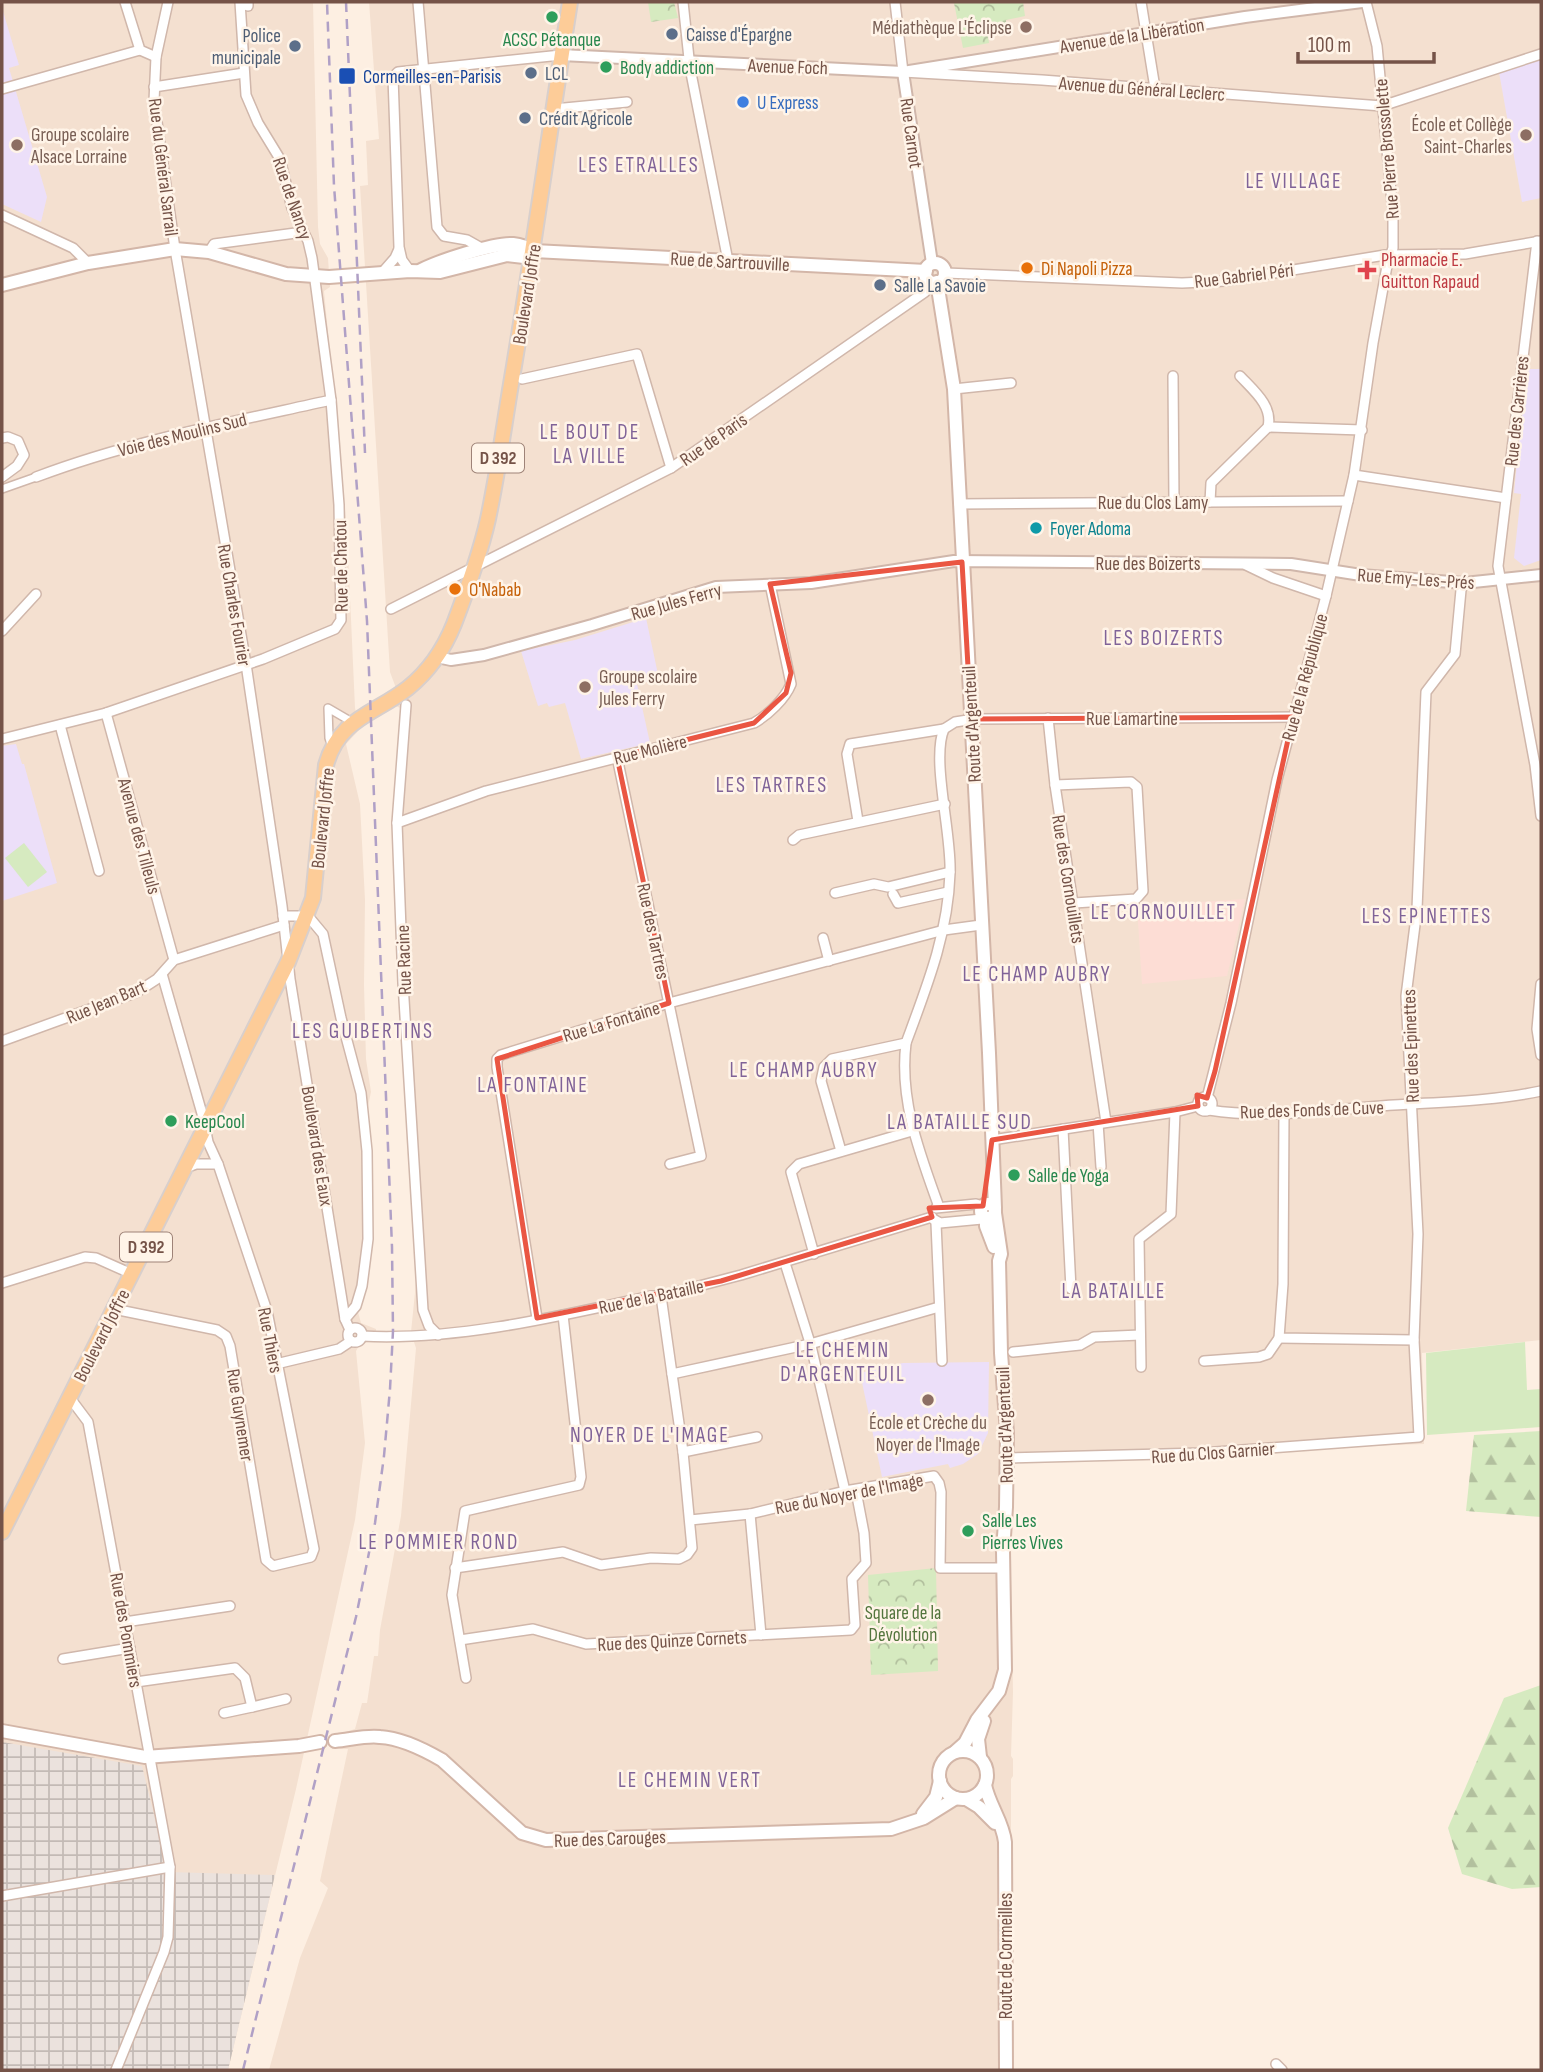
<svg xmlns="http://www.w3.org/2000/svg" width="1543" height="2072" font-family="'Sofia Sans Condensed',sans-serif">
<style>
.residential{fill:#f4e0d0}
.commercial{fill:#fdddd5}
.industrial{fill:url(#industrial-grid)}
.education{fill:#ecdff9}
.forest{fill:url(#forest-firs)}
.park{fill:url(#park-crowns)}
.garden{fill:#d6eac0}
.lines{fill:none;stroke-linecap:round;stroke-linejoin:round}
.pedestrian-casing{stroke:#d0b7ab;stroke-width:10}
.minor-casing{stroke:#d0b7ab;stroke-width:12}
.tertiary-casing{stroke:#d0b7ab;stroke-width:14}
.secondary-casing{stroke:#d3b6a8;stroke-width:16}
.primary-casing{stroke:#d8cfcc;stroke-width:18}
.pedestrian{stroke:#fff;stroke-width:7}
.minor{stroke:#fff;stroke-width:9}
.tertiary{stroke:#fff;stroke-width:10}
.secondary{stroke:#fff;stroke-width:12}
.primary{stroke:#fdcc98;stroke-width:14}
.rail{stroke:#b0a0c6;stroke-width:2.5;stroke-dasharray:10 7;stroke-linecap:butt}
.marked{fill:none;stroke:#ea5643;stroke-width:5;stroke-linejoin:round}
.leisure-dot{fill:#2e9e5b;stroke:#fff4e8;stroke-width:2.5}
.education-dot{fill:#8d6e63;stroke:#fff4e8;stroke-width:2.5}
.service-dot{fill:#5c6f8a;stroke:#fff4e8;stroke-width:2.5}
.transit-dot{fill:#1a4fb4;stroke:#fff4e8;stroke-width:2.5}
.shop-dot{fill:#3f7fe0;stroke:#fff4e8;stroke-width:2.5}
.food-dot{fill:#e8710a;stroke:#fff4e8;stroke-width:2.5}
.health-dot{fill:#e0444e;stroke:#fff4e8;stroke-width:2.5}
.culture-dot{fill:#0f9aa8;stroke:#fff4e8;stroke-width:2.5}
.labels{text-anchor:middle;stroke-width:5;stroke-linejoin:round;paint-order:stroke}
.shield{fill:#fff4e8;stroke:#9e8378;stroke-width:2}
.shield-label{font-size:18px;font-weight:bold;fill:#755348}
.education-label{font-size:19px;fill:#785e54;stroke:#fff4e8;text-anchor:end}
.service-label{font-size:19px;fill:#4e5e75;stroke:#fff4e8;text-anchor:start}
.street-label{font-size:19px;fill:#755348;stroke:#fff4e8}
.leisure-label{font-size:19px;fill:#27864d;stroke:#fff4e8;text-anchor:start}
.transit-label{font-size:19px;fill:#164399;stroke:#fff4e8;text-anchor:start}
.shop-label{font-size:19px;fill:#366cbe;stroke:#fff4e8;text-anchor:start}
.health-label{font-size:19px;fill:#be3a42;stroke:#fff4e8;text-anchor:start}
.food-label{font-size:19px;fill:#c56008;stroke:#fff4e8;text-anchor:start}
.culture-label{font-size:19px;fill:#0d838f;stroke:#fff4e8;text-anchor:start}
.park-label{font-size:19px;fill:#53753d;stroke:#fff4e8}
.neighbourhood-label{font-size:21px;letter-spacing:2px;fill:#806398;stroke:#fff4e8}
</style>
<defs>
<pattern id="industrial-grid" width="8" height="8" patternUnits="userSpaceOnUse" patternTransform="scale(1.75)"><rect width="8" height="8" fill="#ebe2dd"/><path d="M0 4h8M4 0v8" fill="none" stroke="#c3bab5"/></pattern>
<pattern id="forest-firs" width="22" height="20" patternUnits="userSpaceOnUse" patternTransform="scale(1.75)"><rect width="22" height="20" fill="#d6eac0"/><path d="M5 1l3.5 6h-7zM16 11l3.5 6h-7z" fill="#b2c09e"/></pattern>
<pattern id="park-crowns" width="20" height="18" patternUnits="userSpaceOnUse" patternTransform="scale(1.75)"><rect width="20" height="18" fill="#d6eac0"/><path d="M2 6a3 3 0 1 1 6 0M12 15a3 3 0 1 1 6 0" fill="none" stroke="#b2c09e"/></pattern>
</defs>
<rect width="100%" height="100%" fill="#fdefe2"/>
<g class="residential">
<path d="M2,2H313L318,227L320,244L328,258L330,287L324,291L347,530L355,708L360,729L346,744L360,804L365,900L364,985L366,1059L371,1092L367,1111L369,1259L358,1312L361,1323L376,1329V1340L360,1344L356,1351L365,1443L355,1520L296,1789L228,2070H2Z"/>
<path d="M369,2H1541V1340L1422,1353L1424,1444L1097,1455L1020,1462L1013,1465L1009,1471L1013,1692L1011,1756L1013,1759V1776L1011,1779V2070H269L300,1958L328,1888L320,1881L348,1749H332L336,1735L355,1729L362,1703H367L374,1656H378L380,1630L401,1516L416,1348L414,1342L402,1339L411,1332L417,1273L394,820L401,712L400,708L396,706L379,714L396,688L390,672L360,186L368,185L366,141L379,139Z"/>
</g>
<path class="commercial" d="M1245,899L1227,976L1142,984L1137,906Z"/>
<path class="industrial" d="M2,1742L142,1766L168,1872L275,1875L228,2070H2Z"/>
<g class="education">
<path d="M2,8L19,65L9,68L47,197L41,222L2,204Z"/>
<path d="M1541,58V198L1522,202L1499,72Z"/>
<path d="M1526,369H1541V560L1524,566L1514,558L1521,494L1514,493Z"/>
<path d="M646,618L659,679L637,684L650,743L581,759L565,703L549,707L547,703L538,706L521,651L575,640Z"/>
<path d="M16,744L22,764H24L57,883L2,901V746Z"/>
<path d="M989,1362L988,1433L978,1454L963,1464L950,1468L948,1464L882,1477L860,1373L903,1363Z"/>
</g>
<g class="forest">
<path d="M1541,1431V1517L1466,1511L1474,1435Z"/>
<path d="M1541,1685V1887L1512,1889L1462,1874L1448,1828L1504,1698Z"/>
</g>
<g class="park">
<path d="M648,2H674L678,18L651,22Z"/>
<path d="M960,2H1023L1025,16L1006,20V24L1001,26L1002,33L988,36L989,43L963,48L954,3Z"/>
<path d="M936,1568L938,1671L871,1675L868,1575Z"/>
</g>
<g class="garden">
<path d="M24,843L47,872L28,887L5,858Z"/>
<path d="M1525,1342L1527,1390L1541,1389V1427L1427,1435L1426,1353Z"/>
</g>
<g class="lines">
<g class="pedestrian-casing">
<g id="pedestrian">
<path d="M2,489L36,477"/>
<path d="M332,747L329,738L328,708L352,722"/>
</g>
</g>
<g class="minor-casing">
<g id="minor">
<path d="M125,2L140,50L156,57"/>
<path d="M168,2L156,57L154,101L175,249L246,664L282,906L290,979L341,1294L345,1319L350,1330"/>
<path d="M248,2V6"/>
<path d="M418,2L437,227L444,236L467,240L483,249"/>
<path d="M683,2L690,68L728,261"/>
<path d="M895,2L903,72L1042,80L1382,106L1541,54"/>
<path d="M1141,2L1155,88"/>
<path d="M154,87L244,73"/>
<path d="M2,89L140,50"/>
<path d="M554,109L627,102"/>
<path d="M2,215L73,248L88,263"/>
<path d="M1537,241L1498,566L1535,765L1541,816"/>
<path d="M209,252L214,244L303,232"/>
<path d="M410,271L402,260L399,247L393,77L398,72L561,55"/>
<path d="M946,273L1182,283L1225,281L1385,255L1465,254L1541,241"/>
<path d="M381,274L395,258L399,249"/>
<path d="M1173,376L1174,502"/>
<path d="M1240,376C1254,391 1273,406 1268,427"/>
<path d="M522,379L637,354L671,468"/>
<path d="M954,389L1011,383"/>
<path d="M2,438L8,437L18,441L24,455L17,466L2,477"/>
<path d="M1354,475L1506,498"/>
<path d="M36,477C131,441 232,422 331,400"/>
<path d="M1210,502L1211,483L1268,427L1362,430"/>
<path d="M959,504L1348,501"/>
<path d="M1246,565L1273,578L1326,596"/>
<path d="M391,609L671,468L925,292L932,282"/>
<path d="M2,631L36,594"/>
<path d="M406,705L397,823L403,983L423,1310L429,1326L438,1335"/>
<path d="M106,713L174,960"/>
<path d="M1048,718L1055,785L1106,1122"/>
<path d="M60,725L99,871"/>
<path d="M2,739L106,713L263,659L335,629L341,620L339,505L331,400L312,258L308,241L292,208L280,159L258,123L246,95L240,2"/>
<path d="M617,757L701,1156L670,1164"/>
<path d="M1055,785L1131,782L1137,787L1143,891L1136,899L1074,903"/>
<path d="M858,821L847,754L850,744L944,729"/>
<path d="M397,823L486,791L754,723C768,715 785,699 791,684L770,584"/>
<path d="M793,840L799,835L945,804"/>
<path d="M835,893L874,884L888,887L950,872"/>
<path d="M893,894L898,903L948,892"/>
<path d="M283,916H308L323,934L341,1018L361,1093L367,1151L368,1239L362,1286L356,1306L345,1319"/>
<path d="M823,938L829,961"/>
<path d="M1541,984L1537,1029L1541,1055"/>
<path d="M2,1041L137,992L157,979L174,960L284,925"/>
<circle cx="1205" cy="1104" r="7"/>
<path d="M1207,1098L1231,1003L1277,780L1326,596L1354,475L1373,343L1387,266L1393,248V213L1377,46L1366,2"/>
<path d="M1209,1110C1265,1119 1325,1110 1381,1106C1434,1102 1489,1102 1541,1091"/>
<path d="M1284,1112L1283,1284L1279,1338L1414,1340"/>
<path d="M1098,1123L1101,1167"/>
<path d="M1063,1129L1071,1289"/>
<path d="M992,1140L1175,1112L1198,1106"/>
<path d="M841,1151L821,1081L824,1067L832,1059L906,1043"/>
<path d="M185,1168L196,1164H218"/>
<path d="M939,1207C920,1154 899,1101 906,1043C927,986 948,934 950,873C952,835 931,759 944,729L955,722L974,719L1293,717"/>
<path d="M936,1208L976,1204L983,1206"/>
<path d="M933,1219L940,1223L982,1219V1215"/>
<path d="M936,1223L942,1361"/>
<path d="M814,1254L791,1172L799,1164L912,1131"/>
<path d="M785,1263L811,1346L845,1491"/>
<path d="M2,1283L85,1257L96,1258L132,1274"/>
<path d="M114,1309L217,1330L226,1336L230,1346L266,1560L273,1566L311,1557L314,1549L267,1311L218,1164L208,1142L203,1117L162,974"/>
<path d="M537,1318L497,1067V1059L501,1055L669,1003L944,930L981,925"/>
<circle cx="355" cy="1335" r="7"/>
<path d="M362,1336C456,1341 560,1316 651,1296H661L741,1275L932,1217"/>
<path d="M1013,1352L1080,1345L1094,1337L1140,1335"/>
<path d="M1204,1361L1259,1357L1268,1354L1279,1338"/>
<path d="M276,1364L339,1349L351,1341"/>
<path d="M1141,1367L1139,1239L1171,1214L1175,1112"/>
<path d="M672,1374L810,1344L939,1307"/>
<path d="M70,1398L88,1422L170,1867L168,1937L164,1952L116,2070"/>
<path d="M683,1452L757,1437"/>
<path d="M1007,1458L1202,1453L1419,1437L1414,1340L1418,1234L1406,996L1417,909L1426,692L1455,654L1461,590L1464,583"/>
<path d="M750,1514L761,1635"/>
<path d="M690,1520L750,1514L845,1491L934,1476L939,1483L941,1492L940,1568H1004"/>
<path d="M455,1568L563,1552L601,1565L651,1558L679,1559L687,1555L692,1548L683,1452L661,1296"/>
<path d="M125,1622L230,1606"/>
<path d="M460,1640L533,1629L586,1644L851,1630L855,1625L852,1579L866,1563L864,1533L856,1491"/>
<path d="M63,1659L130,1648"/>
<path d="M466,1678L452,1595L465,1511L579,1485L581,1477L563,1315"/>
<path d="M136,1682L235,1668L245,1678L252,1707L286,1699"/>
<path d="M224,1713L252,1707"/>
<path d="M2,1896L170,1867"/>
<path d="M1276,2064L1282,2070"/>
</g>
</g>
<g class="tertiary-casing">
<g id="tertiary">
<path d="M561,55L903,72L1245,17L1362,2"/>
<path d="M903,72L932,263"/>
<path d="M437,657L451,660L484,655L592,625L716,587L811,583L954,561L1291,564L1361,575L1464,583L1541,575"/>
</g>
</g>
<g class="secondary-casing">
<g id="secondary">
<circle cx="935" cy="273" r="10"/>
<path d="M421,270C439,261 493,243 513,244C521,245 527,247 534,251L926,271"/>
<path d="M937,282L954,389L989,1053L995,1208"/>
<path d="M2,285L88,263L175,249L209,252L286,274L329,277L410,271L440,272L507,255L524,257L534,251"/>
<circle cx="988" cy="1211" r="7"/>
<path d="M986,1218V1226L994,1247"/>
<path d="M2,1731L145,1757L299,1746L320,1742"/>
<path d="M335,1741C349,1740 366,1735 380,1737C401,1738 423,1749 442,1760L522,1833L546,1840L891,1829L924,1818L956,1798"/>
<circle cx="963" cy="1775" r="24"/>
<path d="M956,1751L965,1743L977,1720L999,1691L1005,1670L1003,1551L1006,1507L1007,1433L1001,1353L999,1261L1001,1254L995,1213"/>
<path d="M980,1757L978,1739L984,1721"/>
<path d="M985,1785C989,1805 1003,1822 1005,1842L1006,2070"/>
<path d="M966,1799L979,1807L995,1823"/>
<path d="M923,1814L936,1797L940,1781"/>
</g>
</g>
<g class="primary-casing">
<path id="primary" d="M2,1532L288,962L313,898L326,765C339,718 375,714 408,688C429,671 444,649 454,624C467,590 480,555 488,519C498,472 504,425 512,378C533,253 550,127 570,2"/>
</g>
<use href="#pedestrian" class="pedestrian"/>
<use href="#minor" class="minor"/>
<use href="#tertiary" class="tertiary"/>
<use href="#secondary" class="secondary"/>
<use href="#primary" class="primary"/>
<g class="rail">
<path d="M346,2L365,453"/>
<path d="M243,2070L356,1617L375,1523L384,1456L390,1389L393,1331L392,1247L367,621L334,186L327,2"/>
</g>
</g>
<path class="marked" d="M962,562L971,719L1293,717L1215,1071L1207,1098L1197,1095L1198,1106L992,1140L983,1206L929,1208L932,1217L721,1281L537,1318L497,1059L669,1003L617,757L754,723L786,693L791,673L770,584Z"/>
<g class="leisure-dot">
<circle cx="552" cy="17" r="7"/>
<circle cx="606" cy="67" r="7"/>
<circle cx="171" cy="1121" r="7"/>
<circle cx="1014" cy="1175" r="7"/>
<circle cx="968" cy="1531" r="7"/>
</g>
<g class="education-dot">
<circle cx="1026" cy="27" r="7"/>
<circle cx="1526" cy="135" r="7"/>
<circle cx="17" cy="145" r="7"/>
<circle cx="585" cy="687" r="7"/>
<circle cx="928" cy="1400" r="7"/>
</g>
<g class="service-dot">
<circle cx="672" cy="34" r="7"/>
<circle cx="295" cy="46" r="7"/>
<circle cx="531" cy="73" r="7"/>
<circle cx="525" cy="118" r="7"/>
<circle cx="880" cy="285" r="7"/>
</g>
<rect class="transit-dot" x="338" y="67" width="18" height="18" rx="3.5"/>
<circle class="shop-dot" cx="743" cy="102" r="7"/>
<g class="food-dot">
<circle cx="1027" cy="268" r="7"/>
<circle cx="455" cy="589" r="7"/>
</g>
<path class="health-dot" d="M1363.5 259.5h7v7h7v7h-7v7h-7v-7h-7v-7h7z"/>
<circle class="culture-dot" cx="1036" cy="528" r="7"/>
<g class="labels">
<g class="shield">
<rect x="472" y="443.5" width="52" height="29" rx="5"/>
<rect x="120" y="1232.5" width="52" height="29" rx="5"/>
</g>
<g class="shield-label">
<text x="498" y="464">D 392</text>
<text x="146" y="1253">D 392</text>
</g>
<g class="education-label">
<text x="1012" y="34">Médiathèque L'Éclipse</text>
<text x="1512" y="131">École et Collège<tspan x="1512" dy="22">Saint-Charles</tspan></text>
<text x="31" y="141" text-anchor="start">Groupe scolaire<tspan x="31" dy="22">Alsace Lorraine</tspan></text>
<text x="599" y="683" text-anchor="start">Groupe scolaire<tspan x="599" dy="22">Jules Ferry</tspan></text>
<text x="928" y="1429" text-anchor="middle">École et Crèche du<tspan x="928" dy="22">Noyer de l'Image</tspan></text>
</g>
<g class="service-label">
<text x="686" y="41">Caisse d'Épargne</text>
<text x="281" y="42" text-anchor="end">Police<tspan x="281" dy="22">municipale</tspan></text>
<text x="545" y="80">LCL</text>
<text x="539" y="125">Crédit Agricole</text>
<text x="894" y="292">Salle La Savoie</text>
</g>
<g class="street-label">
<text transform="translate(1132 35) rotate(-9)" y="7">Avenue de la Libération</text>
<text transform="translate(788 66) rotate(2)" y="7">Avenue Foch</text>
<text transform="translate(1142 88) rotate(4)" y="7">Avenue du Général Leclerc</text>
<text transform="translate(912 133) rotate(82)" y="7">Rue Carnot</text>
<text transform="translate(1386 149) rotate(-95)" y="7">Rue Pierre Brossolette</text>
<text transform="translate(164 167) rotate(83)" y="7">Rue du Général Sarrail</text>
<text transform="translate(293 198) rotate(71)" y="7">Rue de Nancy</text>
<text transform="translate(730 261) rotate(3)" y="7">Rue de Sartrouville</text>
<text transform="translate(1244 275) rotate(-7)" y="7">Rue Gabriel Péri</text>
<text transform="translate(526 294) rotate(-81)" y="7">Boulevard Joffre</text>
<text transform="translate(1516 411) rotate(-84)" y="7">Rue des Carrières</text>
<text transform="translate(182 434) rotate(-14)" y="7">Voie des Moulins Sud</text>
<text transform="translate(713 439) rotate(-35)" y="7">Rue de Paris</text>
<text x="1153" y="509">Rue du Clos Lamy</text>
<text x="1148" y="570">Rue des Boizerts</text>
<text transform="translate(340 566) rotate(-91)" y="7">Rue de Chatou</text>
<text transform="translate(1416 578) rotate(4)" y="7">Rue Emy-Les-Prés</text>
<text transform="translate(676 601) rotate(-16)" y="7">Rue Jules Ferry</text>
<text transform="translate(235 605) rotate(80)" y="7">Rue Charles Fourier</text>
<text transform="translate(1304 677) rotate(-75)" y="7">Rue de la République</text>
<text x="1132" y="725">Rue Lamartine</text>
<text transform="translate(971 724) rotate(-93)" y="7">Route d'Argenteuil</text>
<text transform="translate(650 749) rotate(-14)" y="7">Rue Molière</text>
<text transform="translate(322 818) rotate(-84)" y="7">Boulevard Joffre</text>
<text transform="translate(140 836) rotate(75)" y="7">Avenue des Tilleuls</text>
<text transform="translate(1069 879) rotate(81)" y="7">Rue des Cornouillets</text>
<text transform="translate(654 931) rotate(78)" y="7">Rue des Tartres</text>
<text transform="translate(403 960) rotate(-92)" y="7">Rue Racine</text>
<text transform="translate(106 1001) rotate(-23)" y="7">Rue Jean Bart</text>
<text transform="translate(611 1021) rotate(-17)" y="7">Rue La Fontaine</text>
<text transform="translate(1410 1046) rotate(-92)" y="7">Rue des Epinettes</text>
<text transform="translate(1312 1109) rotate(-2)" y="7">Rue des Fonds de Cuve</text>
<text transform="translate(318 1146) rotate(81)" y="7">Boulevard des Eaux</text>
<text transform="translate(651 1296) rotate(-12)" y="7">Rue de la Bataille</text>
<text transform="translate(101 1335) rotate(-63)" y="7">Boulevard Joffre</text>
<text transform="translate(271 1340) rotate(79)" y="7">Rue Thiers</text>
<text transform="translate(241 1415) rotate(81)" y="7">Rue Guynemer</text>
<text transform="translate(1004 1425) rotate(-92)" y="7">Route d'Argenteuil</text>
<text transform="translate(1213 1452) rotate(-4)" y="7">Rue du Clos Garnier</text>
<text transform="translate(849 1493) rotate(-11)" y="7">Rue du Noyer de l'Image</text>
<text transform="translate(127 1630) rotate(80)" y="7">Rue des Pommiers</text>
<text transform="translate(672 1640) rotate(-3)" y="7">Rue des Quinze Cornets</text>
<text transform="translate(610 1838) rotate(-2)" y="7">Rue des Carouges</text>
<text transform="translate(1005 1956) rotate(-90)" y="7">Route de Cormeilles</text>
</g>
<g class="leisure-label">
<text x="552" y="46" text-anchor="middle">ACSC Pétanque</text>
<text x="620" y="74">Body addiction</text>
<text x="185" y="1128">KeepCool</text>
<text x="1028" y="1182">Salle de Yoga</text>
<text x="982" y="1527">Salle Les<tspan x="982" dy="22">Pierres Vives</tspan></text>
</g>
<g class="transit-label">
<text x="363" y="83">Cormeilles-en-Parisis</text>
</g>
<g class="shop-label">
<text x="757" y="109">U Express</text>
</g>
<g class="health-label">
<text x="1381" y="266">Pharmacie E.<tspan x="1381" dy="22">Guitton Rapaud</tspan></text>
</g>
<g class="food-label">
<text x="1041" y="275">Di Napoli Pizza</text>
<text x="469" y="596">O'Nabab</text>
</g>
<g class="culture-label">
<text x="1050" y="535">Foyer Adoma</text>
</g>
<g class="park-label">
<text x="903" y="1619">Square de la<tspan x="903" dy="22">Dévolution</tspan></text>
</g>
<g class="neighbourhood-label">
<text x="639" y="172">LES ETRALLES</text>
<text x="1294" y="188">LE VILLAGE</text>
<text x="590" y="439">LE BOUT DE<tspan x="590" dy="24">LA VILLE</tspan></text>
<text x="1164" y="645">LES BOIZERTS</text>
<text x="772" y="792">LES TARTRES</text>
<text x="1164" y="919">LE CORNOUILLET</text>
<text x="1427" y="923">LES EPINETTES</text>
<text x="1037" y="981">LE CHAMP AUBRY</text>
<text x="363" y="1038">LES GUIBERTINS</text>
<text x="804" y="1077">LE CHAMP AUBRY</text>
<text x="533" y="1092">LA FONTAINE</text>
<text x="960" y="1129">LA BATAILLE SUD</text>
<text x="1114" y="1298">LA BATAILLE</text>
<text x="843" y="1357">LE CHEMIN<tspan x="843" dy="24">D'ARGENTEUIL</tspan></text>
<text x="650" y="1442">NOYER DE L'IMAGE</text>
<text x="439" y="1549">LE POMMIER ROND</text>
<text x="690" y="1787">LE CHEMIN VERT</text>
</g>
</g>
<rect width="1543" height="2072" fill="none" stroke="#755348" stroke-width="7"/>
<path d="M1298 52v10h136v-10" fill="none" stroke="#755348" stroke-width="3.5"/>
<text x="1308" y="52" font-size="21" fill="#755348" stroke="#fff4e8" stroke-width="5" paint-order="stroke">100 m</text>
</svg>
